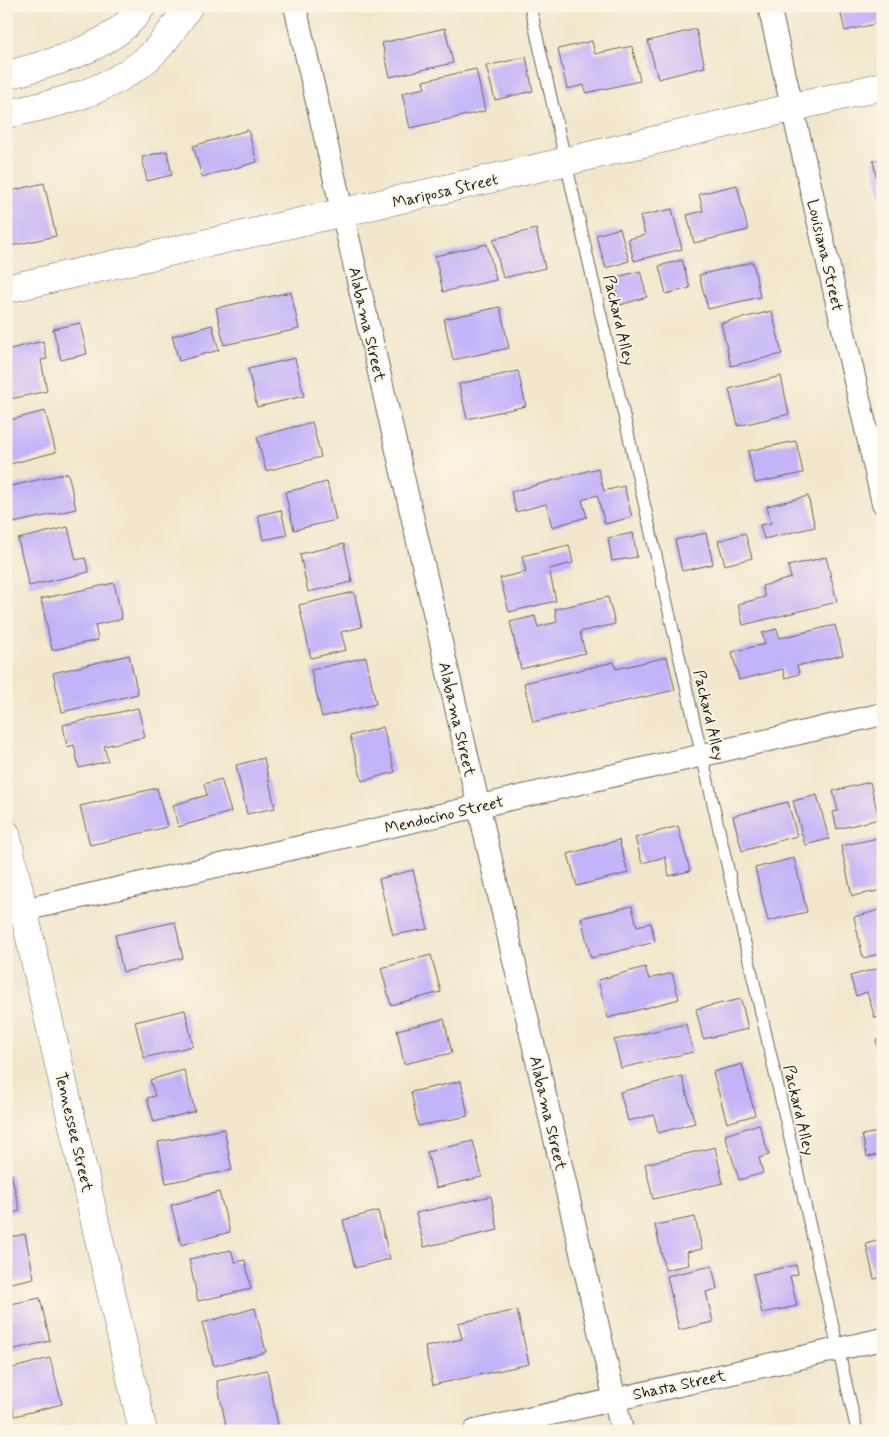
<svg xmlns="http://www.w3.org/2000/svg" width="889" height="1437" font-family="Mynerve,sans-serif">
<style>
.building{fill:#c3b3f8}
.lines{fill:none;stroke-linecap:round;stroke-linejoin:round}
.service-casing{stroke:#67635a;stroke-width:13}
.minor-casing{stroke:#67635a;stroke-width:24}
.tertiary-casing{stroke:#67635a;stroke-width:29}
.secondary-casing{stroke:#67635a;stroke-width:29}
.motorway-casing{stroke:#67635a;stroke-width:29}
.service{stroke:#fff;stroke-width:11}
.minor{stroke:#fff;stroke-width:22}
.tertiary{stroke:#fff;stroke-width:28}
.secondary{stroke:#fff;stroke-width:28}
.motorway{stroke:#fff;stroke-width:28}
.labels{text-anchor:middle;stroke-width:4;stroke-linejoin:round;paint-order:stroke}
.street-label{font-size:16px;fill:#1c1c1c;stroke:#fcf5e5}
</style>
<rect width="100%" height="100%" fill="#fcf5e5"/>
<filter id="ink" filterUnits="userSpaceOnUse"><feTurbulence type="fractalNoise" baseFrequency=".02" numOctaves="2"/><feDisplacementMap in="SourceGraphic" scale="10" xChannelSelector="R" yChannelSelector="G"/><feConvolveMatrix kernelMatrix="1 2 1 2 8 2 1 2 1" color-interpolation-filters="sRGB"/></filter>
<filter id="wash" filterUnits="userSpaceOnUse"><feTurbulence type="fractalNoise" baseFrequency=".0096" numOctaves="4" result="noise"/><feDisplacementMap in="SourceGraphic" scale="20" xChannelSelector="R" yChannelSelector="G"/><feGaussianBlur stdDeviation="1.12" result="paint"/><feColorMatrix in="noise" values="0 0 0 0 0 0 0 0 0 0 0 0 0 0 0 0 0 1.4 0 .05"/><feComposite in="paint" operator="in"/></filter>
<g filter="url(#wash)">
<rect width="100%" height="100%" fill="#f2e7cc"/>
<g id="blocks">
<g class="building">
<path d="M424,6H441V7L425,11Z"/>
<path d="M839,6H883V22L845,31Z"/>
<path d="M445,28L453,63L390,77L382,43Z"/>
<path d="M696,29L705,67L658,79L648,41Z"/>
<path d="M592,41L595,54L632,46L640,81L586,93L584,85L567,89L558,49Z"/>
<path d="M526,57L533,91L495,100L486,66Z"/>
<path d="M476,69L485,111L410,128L402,93L425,88L423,81Z"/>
<path d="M248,130L257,162L202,177L193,146Z"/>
<path d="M167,151L172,175L147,181L142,157Z"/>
<path d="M883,159V194H880L873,161Z"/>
<path d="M44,183L56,236L6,247V192Z"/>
<path d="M737,185L748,230L694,243L687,215L703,211L699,194Z"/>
<path d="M672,209L682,249L634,261L628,239L645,235L640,216Z"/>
<path d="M620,228L629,261L606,268L596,235Z"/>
<path d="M536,229L545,268L503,278L493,239Z"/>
<path d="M487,244L496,280L443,292L435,256Z"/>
<path d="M682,260L690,288L666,294L659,266Z"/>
<path d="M753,262L760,297L708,309L699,275Z"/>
<path d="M640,271L647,297L620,305L613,278Z"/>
<path d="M291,292L299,329L224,345L216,308Z"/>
<path d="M500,307L509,348L453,360L444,319Z"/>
<path d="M772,311L782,354L731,366L721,323Z"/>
<path d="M80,323L87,354L61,360L53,329Z"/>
<path d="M212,325L219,350L179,361L172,336Z"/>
<path d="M43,341L47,359L41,360L47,391L6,400V350Z"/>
<path d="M295,358L304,396L257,407L248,369Z"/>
<path d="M518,371L526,406L467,419L459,384Z"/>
<path d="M781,376L789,414L738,426L729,389Z"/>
<path d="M45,411L56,452L6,465V421Z"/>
<path d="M312,422L321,457L266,471L257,437Z"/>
<path d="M796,441L803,473L755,483L748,451Z"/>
<path d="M598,468L604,491L624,486L632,517L605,524L597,495L582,500L587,517L552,527L546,504L516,512L511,492Z"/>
<path d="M68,473L76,509L14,523L7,487Z"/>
<path d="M327,482L336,520L294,530L285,492Z"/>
<path d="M808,496L815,527L764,539L760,525L771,523L767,506Z"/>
<path d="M281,510L287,535L263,540L258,515Z"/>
<path d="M68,527L76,560L85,558L89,572L29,586L18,539Z"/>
<path d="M633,533L637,557L612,561L608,538Z"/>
<path d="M706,533L713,564L682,571L675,540Z"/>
<path d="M745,533L752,558L725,565L718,541Z"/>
<path d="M344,544L352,582L308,592L300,554Z"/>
<path d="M569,545L573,563L549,569L556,601L509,612L500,578L526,572L522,556Z"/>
<path d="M826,557L837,602L743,625L738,604L765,597L762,586L791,578L788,566Z"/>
<path d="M114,583L122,619L95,625L98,640L52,650L41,599Z"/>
<path d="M354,592L362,627L341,632L346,650L311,658L299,605Z"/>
<path d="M608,597L615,624L580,632L585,653L521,669L510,622L535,616L538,627L557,622L555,609Z"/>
<path d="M835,625L843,655L797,666L799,674L785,678L783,669L739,680L732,652L765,644L762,633L777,629L780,638Z"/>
<path d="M129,655L138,694L62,712L53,673Z"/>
<path d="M366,657L376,704L322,717L311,670Z"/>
<path d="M667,657L675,690L533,722L524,683L614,662L616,669Z"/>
<path d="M138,708L145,737L104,746L108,761L79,768L74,745L67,747L63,725Z"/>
<path d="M383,727L395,772L362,781L350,736Z"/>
<path d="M264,758L275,808L247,814L236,765Z"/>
<path d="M221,779L231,812L178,827L173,805L207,795L204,784Z"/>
<path d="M870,782L879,819L837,829L833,812L838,811L833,791Z"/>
<path d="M157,788L167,827L90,845L80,806Z"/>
<path d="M817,795L829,839L805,845L793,801Z"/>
<path d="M788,802L797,836L742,851L733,816Z"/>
<path d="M678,826L690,871L669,876L665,857L642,863L635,838Z"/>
<path d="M878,838L883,860V890L852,896L841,846Z"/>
<path d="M619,840L628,873L577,886L568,854Z"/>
<path d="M794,858L807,912L768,921L755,868Z"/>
<path d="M413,870L428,929L393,935L379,879Z"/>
<path d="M632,906L637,926L651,923L655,942L591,958L581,918Z"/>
<path d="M880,910L883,918V953L863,958L854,917Z"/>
<path d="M175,922L183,958L123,972L115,935Z"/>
<path d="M431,955L441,992L391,1005L381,968Z"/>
<path d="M645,967L649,979L672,973L679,999L608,1018L598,980Z"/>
<path d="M883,967V1016L875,1018L867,992L856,996L850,976Z"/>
<path d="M741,999L748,1029L703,1039L696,1009Z"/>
<path d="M185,1010L193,1046L144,1058L135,1022Z"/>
<path d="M444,1019L452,1053L404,1064L397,1030Z"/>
<path d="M686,1024L693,1052L621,1068L614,1040Z"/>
<path d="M883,1039V1068H882L876,1040Z"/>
<path d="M742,1064L755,1115L727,1123L713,1072Z"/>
<path d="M184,1070L195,1111L154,1122L147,1098L155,1096L150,1080Z"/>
<path d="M682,1076L695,1123L658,1133L654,1115L628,1121L620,1092Z"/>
<path d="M461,1081L468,1116L418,1126L411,1092Z"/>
<path d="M759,1124L769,1155L759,1158L763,1173L739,1180L725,1135Z"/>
<path d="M224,1129L232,1170L166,1183L158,1142Z"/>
<path d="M883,1131V1154L867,1157L862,1135Z"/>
<path d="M473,1141L482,1177L436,1188L427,1152Z"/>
<path d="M715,1147L723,1183L653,1199L645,1164Z"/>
<path d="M883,1172V1191H882L878,1174Z"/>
<path d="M11,1174L20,1211L6,1214V1175Z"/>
<path d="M219,1192L230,1232L181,1245L171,1205Z"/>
<path d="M491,1196L498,1230L424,1247L416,1213Z"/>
<path d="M378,1211L390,1259L355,1268L343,1220Z"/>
<path d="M695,1217L702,1249L687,1252L689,1265L665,1270L655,1225Z"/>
<path d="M25,1234L34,1278L6,1284V1238Z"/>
<path d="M883,1239V1277L874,1279L866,1244Z"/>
<path d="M231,1250L235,1262L245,1260L251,1289L198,1301L189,1259Z"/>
<path d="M796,1265L798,1274L790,1276L797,1306L762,1313L753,1274Z"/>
<path d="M712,1266L717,1289L706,1292L713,1322L679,1330L667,1276Z"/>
<path d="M40,1298L50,1341L6,1351V1305Z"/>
<path d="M255,1308L266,1352L214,1366L202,1323Z"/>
<path d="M517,1310L529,1364L433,1385L425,1347L462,1339L458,1323Z"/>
<path d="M50,1358L62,1404L15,1416L6,1383V1370Z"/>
<path d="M267,1370L278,1425L252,1431H227L217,1381Z"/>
<path d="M68,1426L70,1431H55V1430Z"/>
</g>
</g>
</g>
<g filter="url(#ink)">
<use href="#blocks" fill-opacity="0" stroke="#67635a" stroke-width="1"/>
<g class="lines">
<g class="service-casing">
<path id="service" d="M530,6L857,1431"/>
</g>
<g class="minor-casing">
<g id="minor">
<path d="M295,6L622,1431"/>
<path d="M769,6L883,503"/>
<path d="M6,914L883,714"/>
<path d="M475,1431L883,1339"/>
</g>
</g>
<g class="tertiary-casing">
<path id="tertiary" d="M6,289L568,161L883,86"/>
</g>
<g class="secondary-casing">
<path id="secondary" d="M6,834L143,1431"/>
</g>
<g class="motorway-casing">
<g id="motorway">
<path d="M6,75C49,65 118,46 142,6"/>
<path d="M6,114C57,104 108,92 148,58C164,44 177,23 189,6"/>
</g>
</g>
<use href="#service" class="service"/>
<use href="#minor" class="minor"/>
<use href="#tertiary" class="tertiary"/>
<use href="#secondary" class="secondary"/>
<use href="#motorway" class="motorway"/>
</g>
</g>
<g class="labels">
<g class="street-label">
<text transform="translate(445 190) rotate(-13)" y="6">Mariposa Street</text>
<text transform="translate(826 255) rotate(77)" y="6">Louisiana Street</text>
<text transform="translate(620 320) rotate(77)" y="6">Packard Alley</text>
<text transform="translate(368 324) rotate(77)" y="6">Alabama Street</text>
<text transform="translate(710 715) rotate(77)" y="6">Packard Alley</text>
<text transform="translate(458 719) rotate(77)" y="6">Alabama Street</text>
<text transform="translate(444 814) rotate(-13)" y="6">Mendocino Street</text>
<text transform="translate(800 1110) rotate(77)" y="6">Packard Alley</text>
<text transform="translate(549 1113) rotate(77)" y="6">Alabama Street</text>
<text transform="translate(75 1132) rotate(77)" y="6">Tennessee Street</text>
<text transform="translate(679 1384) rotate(-12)" y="6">Shasta Street</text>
</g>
</g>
<rect width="889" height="1437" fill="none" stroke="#fcf5e5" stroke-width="25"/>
</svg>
